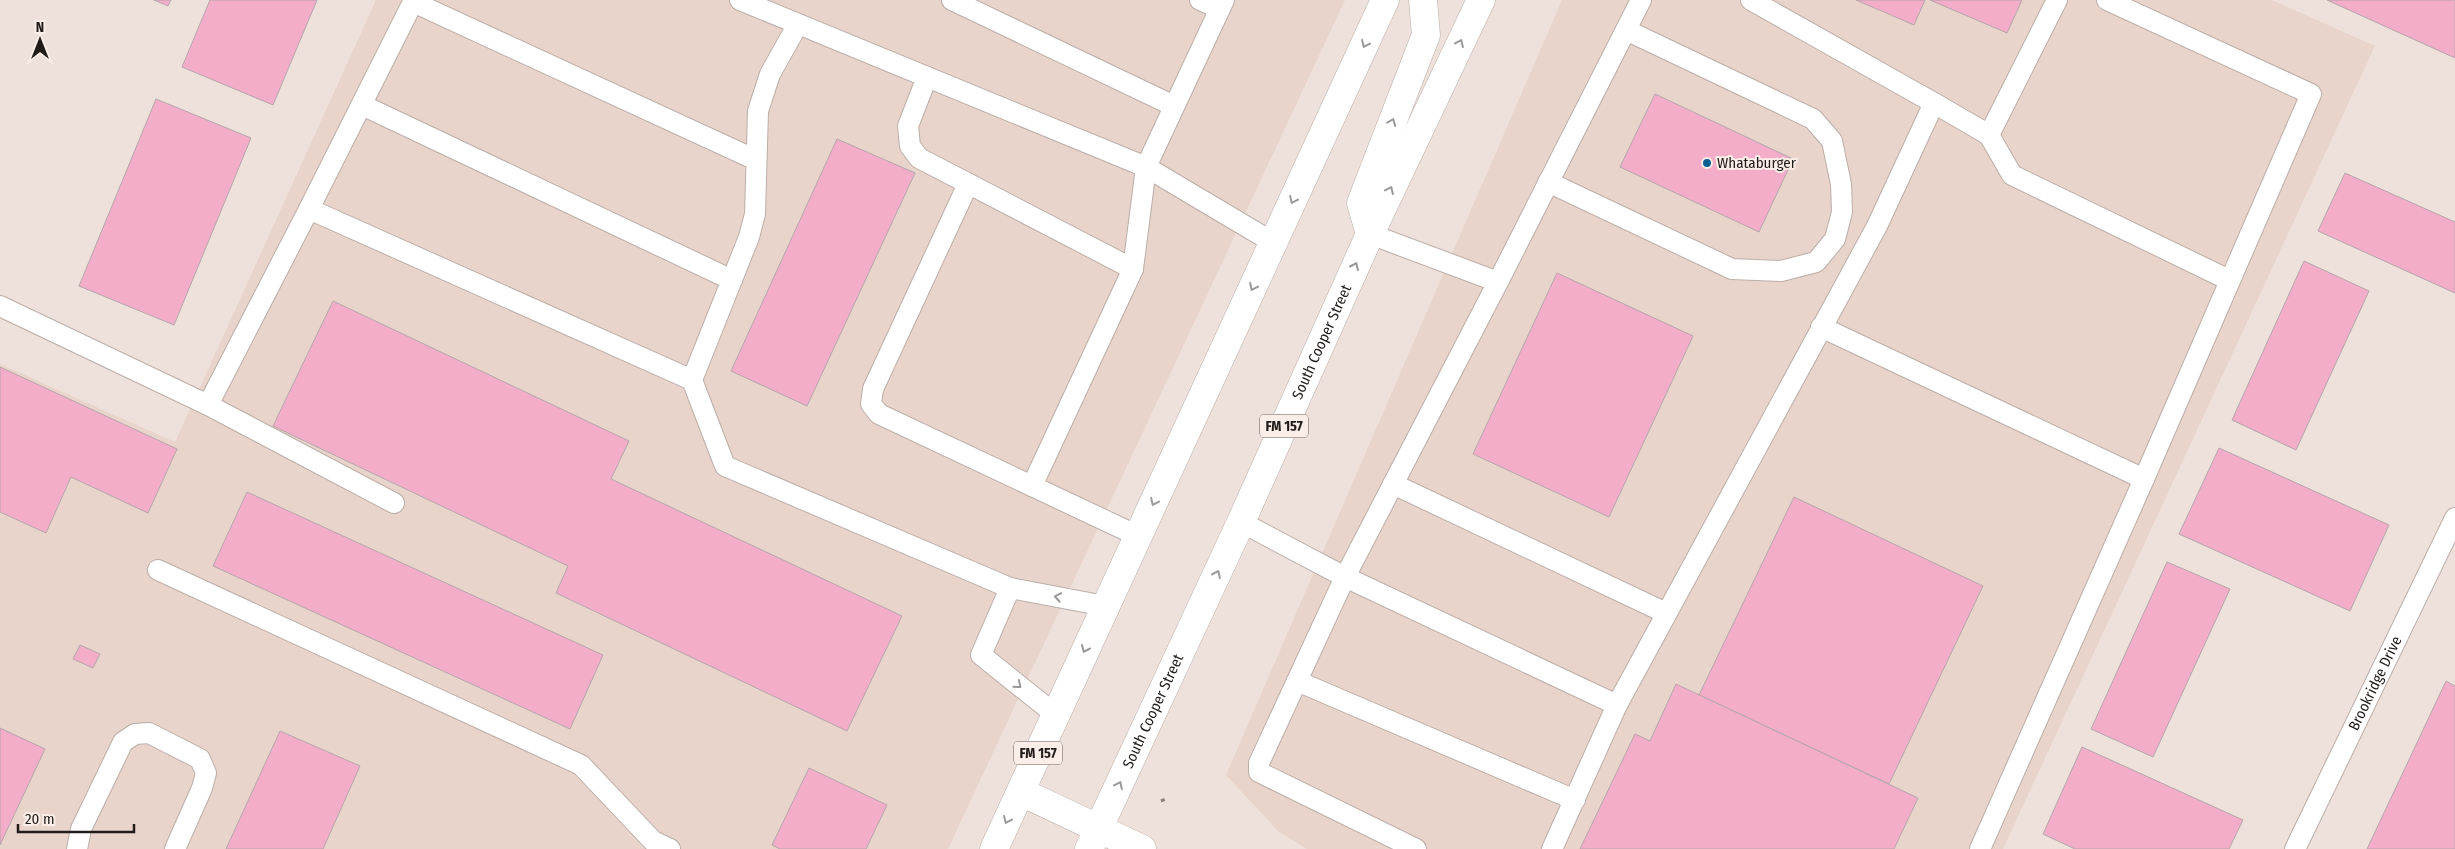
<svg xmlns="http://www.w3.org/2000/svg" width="2455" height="849" font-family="'Fira Sans Condensed',sans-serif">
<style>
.built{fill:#e8d4ca}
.building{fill:#f3adc8;stroke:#b3a6ab}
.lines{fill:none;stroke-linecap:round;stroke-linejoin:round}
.service-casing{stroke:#bbaea8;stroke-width:22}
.tertiary-casing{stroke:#bbaea8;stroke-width:29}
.primary-casing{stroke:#bbaea8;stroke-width:29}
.path{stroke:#8b827e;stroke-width:3;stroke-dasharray:4 4;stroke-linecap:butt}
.service{stroke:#fff;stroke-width:20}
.tertiary{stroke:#fff;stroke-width:28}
.primary{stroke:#fff;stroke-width:28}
.oneway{stroke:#9b9998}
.poi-dot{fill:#0c6092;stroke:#fbeee8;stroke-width:2}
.labels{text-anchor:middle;stroke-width:4;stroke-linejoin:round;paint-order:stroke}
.shield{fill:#fbeee8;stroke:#625b58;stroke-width:1}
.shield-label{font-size:14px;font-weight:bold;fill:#211c1a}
.poi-label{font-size:15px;fill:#211c1a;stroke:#fbeee8;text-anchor:start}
.street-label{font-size:15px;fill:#211c1a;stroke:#fbeee8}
</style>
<rect width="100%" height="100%" fill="#eee1db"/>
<g class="built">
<path d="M376,0H1345L948,849H0V364L175,442Z"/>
<path d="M1562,0H2272L2375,46L2003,849H1307L1278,831L1226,775Z"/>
</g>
<g class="building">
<path d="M154,0H171L168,6Z"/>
<path d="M210,0H317L273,105L182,67Z"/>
<path d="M1856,0H1925L1914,25Z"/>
<path d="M1930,0H2022L2007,33Z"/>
<path d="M2327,0H2455V58Z"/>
<path d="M1655,94L1793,159L1759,232L1620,167Z"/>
<path d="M156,99L251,138L174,325L79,286Z"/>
<path d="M837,139L915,173L807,406L731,371Z"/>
<path d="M2345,173L2455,222V293L2318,231Z"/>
<path d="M2304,261L2369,291L2296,450L2232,420Z"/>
<path d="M1557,273L1693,336L1609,517L1473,454Z"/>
<path d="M333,301L629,441L611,479L902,616L847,731L556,593L568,566L273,426Z"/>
<path d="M0,367L177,449L148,513L71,477L46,533L0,512Z"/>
<path d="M2219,448L2389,525L2350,611L2179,534Z"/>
<path d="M247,492L603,655L570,729L213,566Z"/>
<path d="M1794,497L1983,586L1889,784L1699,695Z"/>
<path d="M2167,562L2230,589L2153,757L2091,729Z"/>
<path d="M80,645L100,654L93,668L73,659Z"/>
<path d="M2446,681L2455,686V849H2367Z"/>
<path d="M1676,684L1918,798L1894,849H1580L1635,734L1650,741Z"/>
<path d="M0,728L45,749L0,845Z"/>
<path d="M280,731L360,766L323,849H226Z"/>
<path d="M2082,747L2243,820L2229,849H2075L2043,834Z"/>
<path d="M809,768L887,805L866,849H780L772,845Z"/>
</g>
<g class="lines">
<g class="service-casing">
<g id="service">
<path d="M740,0L1146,167L1133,269L1032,486L1138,536"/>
<path d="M952,0L1174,106"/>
<path d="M1200,0L1220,9"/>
<path d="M1224,0L1146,167L1274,243"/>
<path d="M2107,0L2311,94L2144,479"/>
<path d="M413,2L756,160"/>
<path d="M927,77L908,126L910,146L919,158L1133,269"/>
<path d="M1934,103L1989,135L2057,0"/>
<path d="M362,105L732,280"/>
<path d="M1989,135L2012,175L2229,280"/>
<path d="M1548,182L1732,269L1781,271L1816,262L1835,239L1842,212L1841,184L1832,141L1813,119L1626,30"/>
<path d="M968,184L873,389L871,404L879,414L1032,486"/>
<path d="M309,209L414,0"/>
<path d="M1370,234L1498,282L1345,577L1259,763V772L1416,849"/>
<path d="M1498,282L1641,0"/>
<path d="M0,306L208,405L309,209L692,380L725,466L1010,588L981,655L1056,715"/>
<path d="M1821,327L2144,479L1980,849"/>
<path d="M692,380L749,237L755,214L758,111L770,74L798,24"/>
<path d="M208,405L394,503"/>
<path d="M1393,484L1666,613"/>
<path d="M1241,522L1345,577L1617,705L1877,226L1934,103L1751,0"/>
<path d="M158,570L581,765L653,841L670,849"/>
<path d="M1010,588L1105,606"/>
<path d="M1297,681L1575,800"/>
<path d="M77,849L81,829L123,742L135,734L149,733L200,759L206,773L202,788L175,849"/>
<path d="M1552,849L1617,705"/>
<path id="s1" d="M2295,849L2455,518"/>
</g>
</g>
<g class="tertiary-casing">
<path id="tertiary" d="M1021,792L1142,849"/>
</g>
<g class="primary-casing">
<g id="primary">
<path d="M1370,234L1361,203L1426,35L1423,0"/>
<path d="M994,849L1385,0"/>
<path id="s2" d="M1089,849L1241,522L1370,234L1481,0"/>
</g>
</g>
<path class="path" d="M1161,801L1168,798"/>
<use href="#service" class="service"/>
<use href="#tertiary" class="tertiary"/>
<use href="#primary" class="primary"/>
</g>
<defs><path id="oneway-chevron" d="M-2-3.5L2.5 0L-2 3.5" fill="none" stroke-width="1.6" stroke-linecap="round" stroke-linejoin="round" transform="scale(1.25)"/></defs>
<g class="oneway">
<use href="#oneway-chevron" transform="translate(1460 43) rotate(-65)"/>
<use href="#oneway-chevron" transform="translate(1365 44) rotate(115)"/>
<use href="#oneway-chevron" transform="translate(1392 122) rotate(-69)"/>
<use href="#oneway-chevron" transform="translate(1390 190) rotate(-65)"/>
<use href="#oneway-chevron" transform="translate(1293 200) rotate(115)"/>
<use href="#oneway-chevron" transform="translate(1355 266) rotate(-66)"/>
<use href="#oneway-chevron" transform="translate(1253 287) rotate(115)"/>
<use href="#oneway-chevron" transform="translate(1154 502) rotate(115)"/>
<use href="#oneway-chevron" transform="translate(1217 574) rotate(-65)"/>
<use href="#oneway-chevron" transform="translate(1058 597) rotate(-170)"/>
<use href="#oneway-chevron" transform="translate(1085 649) rotate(114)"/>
<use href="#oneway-chevron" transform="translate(1018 685) rotate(39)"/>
<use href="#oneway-chevron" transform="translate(1119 785) rotate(-65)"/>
<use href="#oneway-chevron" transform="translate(1007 820) rotate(115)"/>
</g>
<circle class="poi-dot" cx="1707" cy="163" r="5"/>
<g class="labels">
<g class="shield">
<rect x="1260" y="414.5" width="48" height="23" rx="4"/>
<rect x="1014" y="741.5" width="48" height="23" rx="4"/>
</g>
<g class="shield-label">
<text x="1284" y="431">FM 157</text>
<text x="1038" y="758">FM 157</text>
</g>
<g class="poi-label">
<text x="1717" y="168">Whataburger</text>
</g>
<g class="street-label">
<text dy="5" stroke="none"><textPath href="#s2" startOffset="558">South Cooper Street</textPath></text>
<text dy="5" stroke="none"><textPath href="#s1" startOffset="184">Brookridge Drive</textPath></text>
<text dy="5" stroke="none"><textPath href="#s2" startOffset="152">South Cooper Street</textPath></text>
</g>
</g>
<g transform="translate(40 40)" stroke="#fbeee8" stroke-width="4" paint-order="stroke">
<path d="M0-4L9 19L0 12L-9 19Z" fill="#211c1a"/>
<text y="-8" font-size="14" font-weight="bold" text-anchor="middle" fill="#211c1a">N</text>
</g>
<path d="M18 824v8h116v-8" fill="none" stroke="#211c1a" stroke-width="2.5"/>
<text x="25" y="824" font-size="15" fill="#211c1a" stroke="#fbeee8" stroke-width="4" paint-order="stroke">20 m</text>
</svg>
